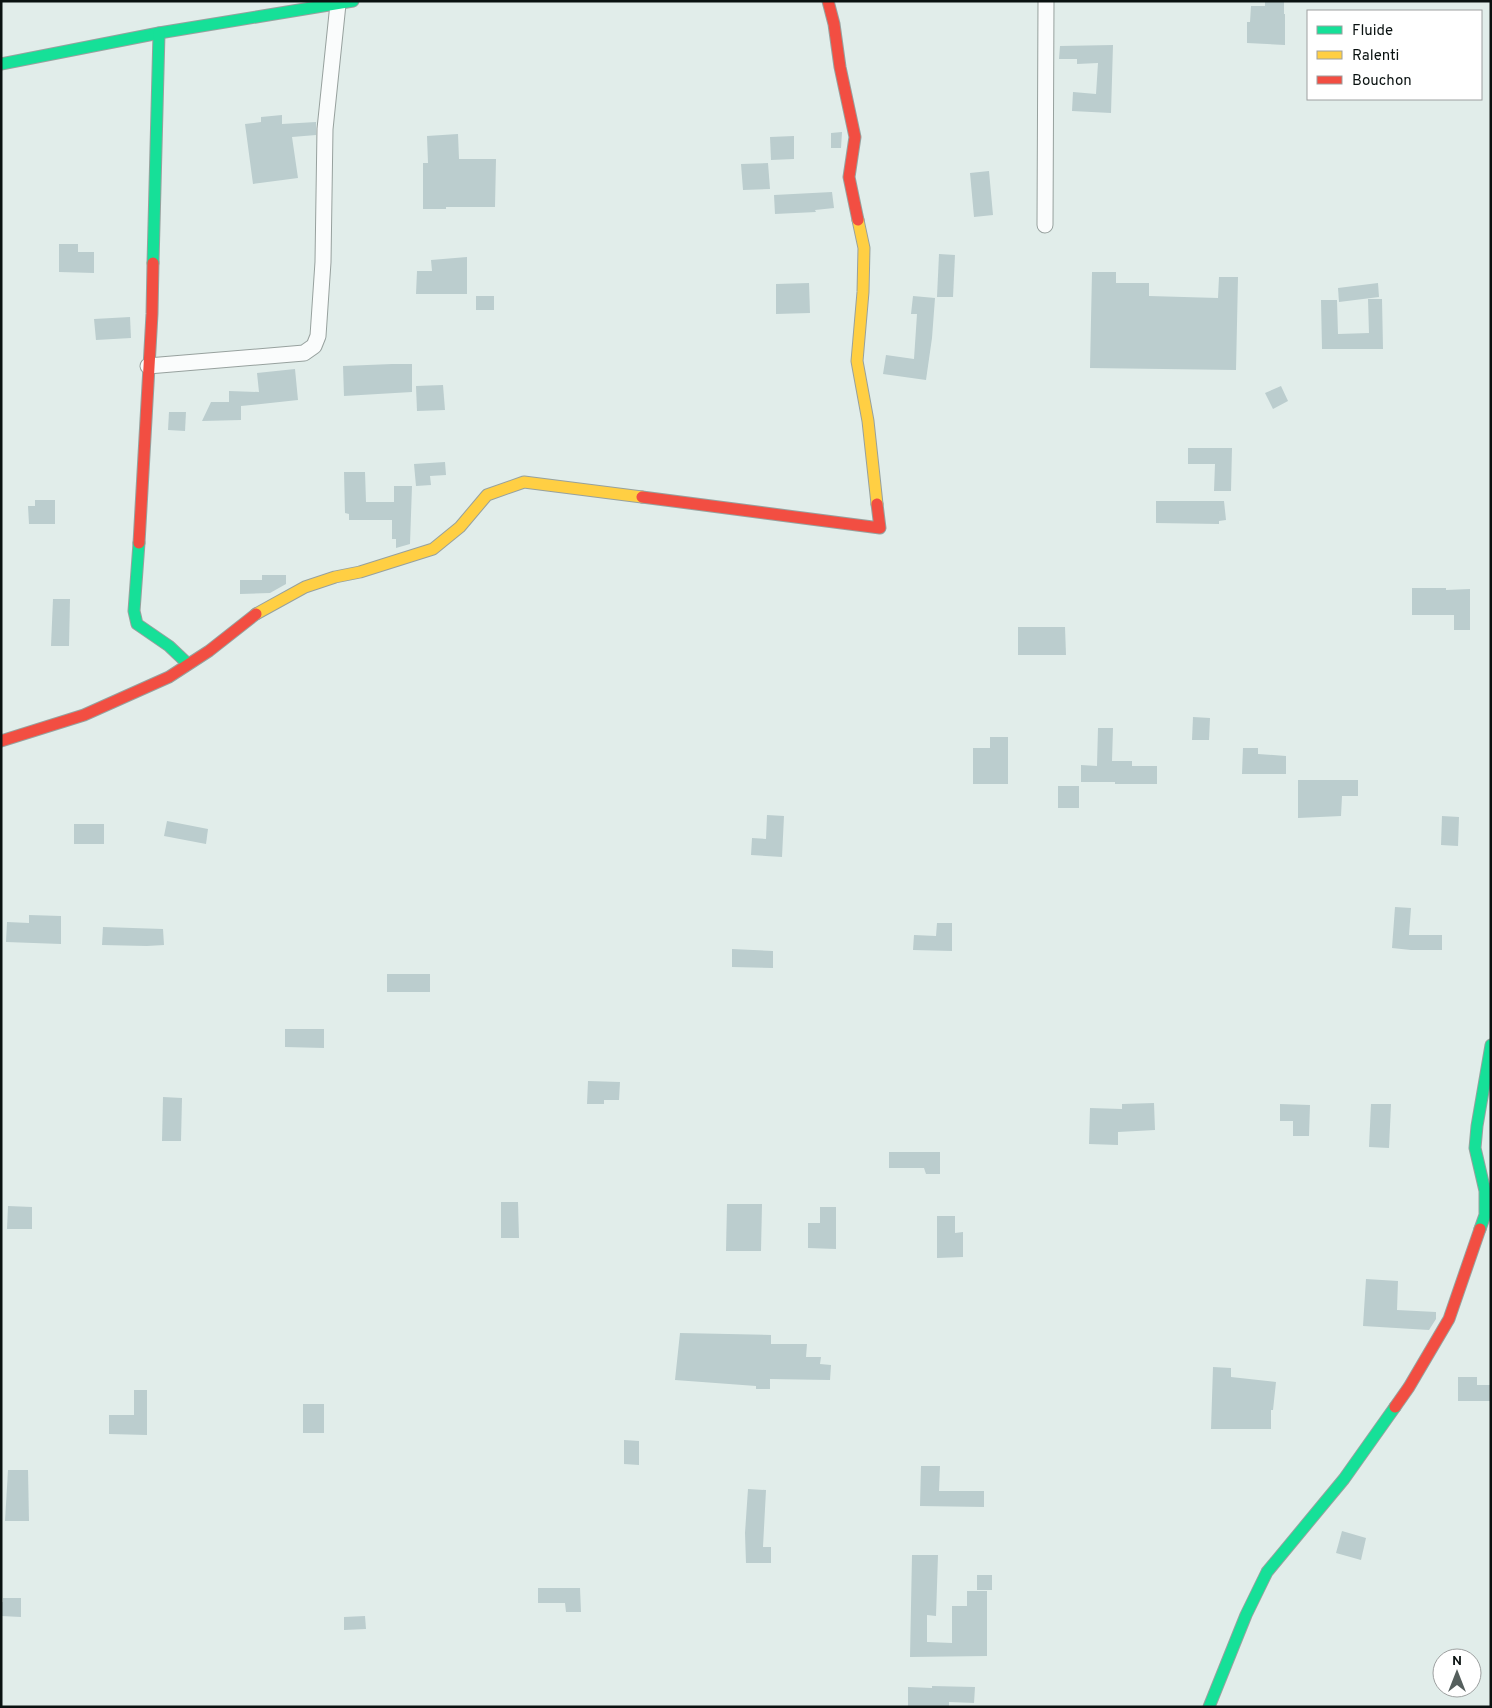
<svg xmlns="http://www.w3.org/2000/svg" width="1492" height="1708" font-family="Overpass,sans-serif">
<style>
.building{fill:#bbcdce}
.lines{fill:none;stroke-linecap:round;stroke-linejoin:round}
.street-casing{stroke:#97a19e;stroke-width:17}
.fast-casing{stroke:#97a19e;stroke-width:13}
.slow-casing{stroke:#97a19e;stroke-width:13}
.jam-casing{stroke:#97a19e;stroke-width:13}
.street{stroke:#fafcfc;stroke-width:15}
.fast{stroke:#16e098;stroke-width:11}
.slow{stroke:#ffcf43;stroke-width:11}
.jam{stroke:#f24e42;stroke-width:11}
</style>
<rect width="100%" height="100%" fill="#e1edea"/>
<g class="building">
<path d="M1265,1H1284V14H1285V45L1247,43V22H1250L1251,6H1265Z"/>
<path d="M1113,45L1111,113L1072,111L1073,92L1096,94L1098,63L1077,64V59H1059L1060,46Z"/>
<path d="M282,115V124L316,122V135L292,137L298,178L253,184L245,124L261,122V117Z"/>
<path d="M842,132L841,148H831V133Z"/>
<path d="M458,134L459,159H496L495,207H446V209H423V163H428L427,136Z"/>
<path d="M794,136V159L771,160L770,137Z"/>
<path d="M768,163L770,189L743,190L741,164Z"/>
<path d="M989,171L993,215L974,217L970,173Z"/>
<path d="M832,192L834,208L815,210L816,212L775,214L774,195Z"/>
<path d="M59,244H78V252H94V273L59,272Z"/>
<path d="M939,254L955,255L953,297H937Z"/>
<path d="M467,257V294H416L417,271H432L431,260Z"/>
<path d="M1092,272H1116V283H1149V296L1218,298L1219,277H1238L1236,370L1090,368Z"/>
<path d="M809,283L810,313L776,314V284Z"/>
<path d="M1378,283L1379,297L1339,302L1338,288Z"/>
<rect x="476" y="296" width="18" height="14"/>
<path d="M913,296L935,298L932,338L926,380L883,374L886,355L914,359L917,314H911Z"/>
<path d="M1368,299H1382L1383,349H1322L1321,300H1337L1338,334L1369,333Z"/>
<path d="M130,317L131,338L96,340L94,319Z"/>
<path d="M392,364H412V392L344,396L343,366Z"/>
<path d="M295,369L298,400L241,406V420L202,421L211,402H229V391L259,392L257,373Z"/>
<path d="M443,385L445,410L417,411L416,386Z"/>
<path d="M1281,386L1288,401L1273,409L1265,393Z"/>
<path d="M169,412H186L185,431L168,430Z"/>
<path d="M1188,448H1232L1231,491H1214L1215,464H1188Z"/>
<path d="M445,462L446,475L430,476L431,485L416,486L414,464Z"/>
<path d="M344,472H365L366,502H394V486H412L410,544L396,548V539H392V520H349V514L345,513Z"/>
<path d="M35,500H55V524H29L28,506H35Z"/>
<path d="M1156,501H1224L1226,520L1219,521V524L1156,523Z"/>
<path d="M262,575H286V584L270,593L240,594V580H262Z"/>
<path d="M1412,588H1446V590L1470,589V630H1454V615H1412Z"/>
<path d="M53,599H70L69,646H51Z"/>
<path d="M1018,627H1065L1066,655H1018Z"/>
<path d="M1193,717L1210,718L1209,740H1192Z"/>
<path d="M1098,728H1113L1112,761H1132V766H1157V784H1115V782H1081V765L1097,766Z"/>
<path d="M990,737H1008V784H973V748H990Z"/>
<path d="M1243,748H1258V754L1286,756V774H1242Z"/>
<path d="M1298,780H1358V796H1342L1341,816L1298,818Z"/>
<rect x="1058" y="786" width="21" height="22"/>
<path d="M767,815L784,816L782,857L751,855L752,838L766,839Z"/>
<path d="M1442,816L1459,817L1458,846L1441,845Z"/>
<path d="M167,821L208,829L206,844L164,836Z"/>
<rect x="74" y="824" width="30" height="20"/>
<path d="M1395,907L1411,908L1409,935H1442V950H1411L1392,948Z"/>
<path d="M29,915L61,916V944L6,942L7,922L29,923Z"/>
<path d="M937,923H952V951L913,950L914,935L936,936Z"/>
<path d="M103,927L163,929L164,945L147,946L102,945Z"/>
<path d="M732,949L773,951V968L732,967Z"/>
<rect x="387" y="974" width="43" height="18"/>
<path d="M285,1029H324V1048L285,1047Z"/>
<path d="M588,1081L620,1082L619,1100H604V1104H587Z"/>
<path d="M163,1097L182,1098L181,1141H162Z"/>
<path d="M1154,1103L1155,1130L1118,1132V1145L1089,1144L1090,1108L1122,1109V1104Z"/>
<path d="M1280,1104L1310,1105L1309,1136H1293V1121H1280Z"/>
<path d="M1371,1104H1391L1389,1148L1369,1147Z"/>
<path d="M889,1152H940V1174H926L924,1168H889Z"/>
<path d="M501,1202H518L519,1238H501Z"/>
<path d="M727,1204H762L761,1251H726Z"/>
<path d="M8,1206L32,1207V1229H7Z"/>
<path d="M820,1207H836V1249L808,1248V1223H820Z"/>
<path d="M937,1216H955V1233L963,1232V1257L937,1258Z"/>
<path d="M1366,1279L1398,1281L1397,1310L1436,1312V1319L1429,1330L1363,1326Z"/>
<path d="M680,1333L771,1335V1344H807L806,1357H821L820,1364L831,1365L830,1380L770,1379V1389H756V1386L675,1380Z"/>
<path d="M1213,1367L1231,1368V1377L1276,1382L1273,1410H1271V1429H1211Z"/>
<path d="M1458,1377H1477V1385H1491V1401H1458Z"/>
<path d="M134,1390H147V1435L109,1434V1415H134Z"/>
<rect x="303" y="1404" width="21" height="29"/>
<path d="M624,1440L639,1441V1465L624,1464Z"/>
<path d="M921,1466H940L939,1491H984V1507L920,1506Z"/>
<path d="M8,1470H28L29,1521H5Z"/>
<path d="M748,1489L766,1490L763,1547H771V1563H746L745,1533Z"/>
<path d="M1342,1531L1366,1538L1361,1560L1336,1553Z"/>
<path d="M912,1555H938L936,1616L927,1615V1642L952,1643V1606H967V1591H987V1656L910,1657Z"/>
<rect x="977" y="1575" width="15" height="15"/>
<path d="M538,1588H580L581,1612H566L565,1603H538Z"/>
<path d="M3,1598H21V1617L1,1616V1602H3Z"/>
<path d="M365,1616L366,1629L344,1630V1617Z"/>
<path d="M932,1686L975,1687L974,1703L949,1702V1707H908V1687L932,1688Z"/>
</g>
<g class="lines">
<g class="street-casing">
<g id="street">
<path d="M1045,225L1046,1"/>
<path d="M148,366L304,353L314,346L318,336L323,262L325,129L338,4"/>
</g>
</g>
<g class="fast-casing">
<g id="fast">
<path d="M1,64L159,33L353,1"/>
<path d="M153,263L159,33"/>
<path d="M139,543L134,611L137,624L169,646L188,664"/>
<path d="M1480,1229L1485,1215V1191L1475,1148L1477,1126L1491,1045"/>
<path d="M1209,1707L1246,1615L1267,1572L1344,1479L1395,1407"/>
</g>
</g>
<g class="slow-casing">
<g id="slow">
<path d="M858,220L864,248L863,292L857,361L868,421L877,504"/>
<path d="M256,614L305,587L335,577L360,572L433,549L460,527L487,495L524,482L642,497"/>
</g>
</g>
<g class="jam-casing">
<g id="jam">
<path d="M828,1L834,24L840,67L855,137L849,177L858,220"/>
<path d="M642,497L880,528L877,504"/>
<path d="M139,543L152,314L153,263"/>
<path d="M1,741L84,715L169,677L209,651L256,614"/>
<path d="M1395,1407L1409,1387L1449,1319L1480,1229"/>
</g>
</g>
<use href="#street" class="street"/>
<use href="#fast" class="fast"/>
<use href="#slow" class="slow"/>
<use href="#jam" class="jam"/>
</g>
<rect width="1492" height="1708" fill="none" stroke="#0a1211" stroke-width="5"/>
<rect x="1307" y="10" width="175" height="90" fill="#ffffff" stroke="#9da0a0"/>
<rect x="1317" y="26" width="25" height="8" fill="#16e098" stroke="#9da0a0"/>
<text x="1352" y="35" font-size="15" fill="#0a1211">Fluide</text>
<rect x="1317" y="51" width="25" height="8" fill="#ffcf43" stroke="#9da0a0"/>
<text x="1352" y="60" font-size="15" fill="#0a1211">Ralenti</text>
<rect x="1317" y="76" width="25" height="8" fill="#f24e42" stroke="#9da0a0"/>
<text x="1352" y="85" font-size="15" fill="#0a1211">Bouchon</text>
<g transform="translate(1457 1673)"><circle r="24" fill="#ffffff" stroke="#9da0a0"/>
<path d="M0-4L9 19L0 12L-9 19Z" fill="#555f5d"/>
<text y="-8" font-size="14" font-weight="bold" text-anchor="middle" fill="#0a1211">N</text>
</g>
</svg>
